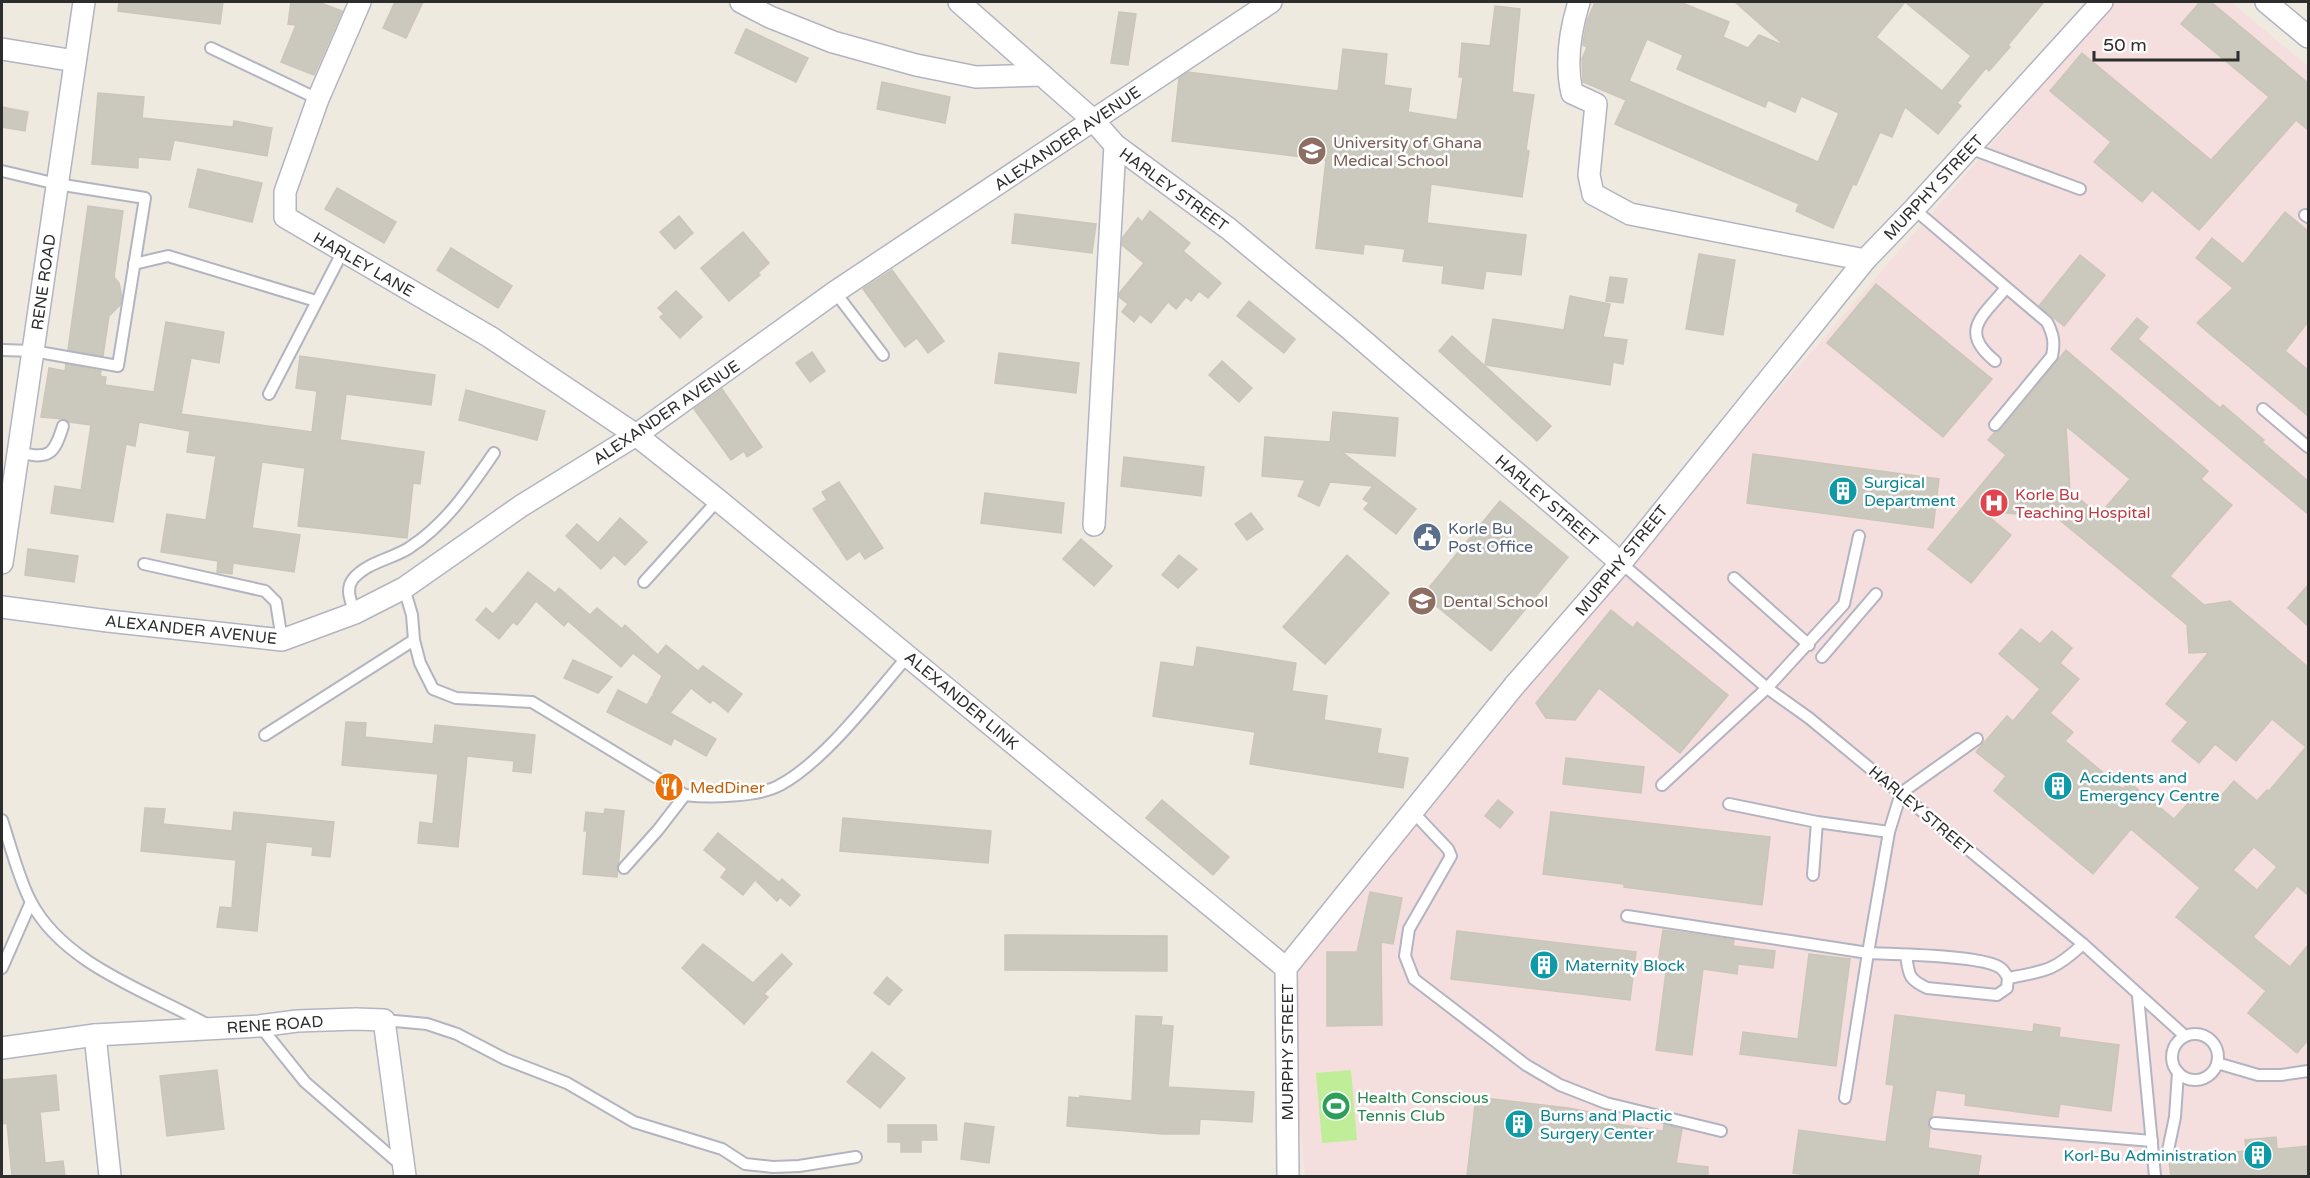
<svg xmlns="http://www.w3.org/2000/svg" width="2310" height="1178" font-family="'Varela Round',sans-serif">
<style>
.medical{fill:#f5dfde}
.pitch{fill:#c0ed98}
.building{fill:#cbc8be;stroke:#cbc6b9;stroke-width:1.5;fill-rule:evenodd}
.lines{fill:none;stroke-linecap:round;stroke-linejoin:round}
.lane-casing{stroke:#b3b4c1;stroke-width:14}
.street-casing{stroke:#b3b4c1;stroke-width:24}
.lane{stroke:#fff;stroke-width:10}
.street{stroke:#fff;stroke-width:21}
.labels{text-anchor:middle;stroke-width:5;stroke-linejoin:round;paint-order:stroke}
.street-label{font-size:16px;fill:#2d2d2d;stroke:#fff}
.education-label{font-size:16px;fill:#785e54;stroke:#fff;text-anchor:start}
.culture-label{font-size:16px;fill:#0d838f;stroke:#fff;text-anchor:start}
.health-label{font-size:16px;fill:#be3a42;stroke:#fff;text-anchor:start}
.service-label{font-size:16px;fill:#4e5e75;stroke:#fff;text-anchor:start}
.food-label{font-size:16px;fill:#c56008;stroke:#fff;text-anchor:start}
.leisure-label{font-size:16px;fill:#27864d;stroke:#fff;text-anchor:start}
</style>
<rect width="100%" height="100%" fill="#efeae0"/>
<path class="medical" d="M2115,2H2231L2308,66V1176H1305L1285,996L1300,941Z"/>
<path class="pitch" d="M1351,1070L1357,1140L1322,1143L1316,1073Z"/>
<g class="building">
<path d="M119,2H223L220,24L118,11Z"/>
<path d="M291,2H318L342,11L314,75L281,62L296,25L288,24Z"/>
<path d="M395,2H423L406,38L383,28Z"/>
<path d="M1595,2H1680L1729,22L1723,37L1748,48L1759,35L1785,46L1735,2H2044L2008,45L2010,47L1989,71L1986,68L1957,103L1961,106L1938,134L1905,107L1892,137L1880,132L1856,185L1853,184L1833,228L1796,211L1799,204L1615,124L1626,100L1583,82V80L1582,59L1587,47L1583,45L1584,37L1587,21ZM1905,2L1971,56L1942,91L1876,37ZM1647,39L1683,55L1677,69L1765,107L1768,100L1795,112L1801,96L1839,113L1818,162L1629,81Z"/>
<path d="M2200,2H2211L2308,83V130L2296,120L2199,230L2152,190L2142,202L2094,162L2111,142L2050,91L2082,53L2211,160L2269,97L2181,24Z"/>
<path d="M1495,6L1520,9L1512,92L1534,95L1526,150L1529,151L1522,197L1431,184L1427,223L1526,235L1521,275L1486,271L1483,289L1442,283L1444,266L1403,261L1405,249L1364,244L1363,254L1316,248L1326,160L1172,141L1179,78L1188,72L1338,91L1343,49L1387,54L1384,85L1411,89L1408,112L1457,120L1463,77H1459L1462,43L1490,46Z"/>
<path d="M1119,12L1136,14L1128,65L1111,63Z"/>
<path d="M746,29L808,58L796,82L735,53Z"/>
<path d="M882,82L950,97L945,123L877,109Z"/>
<path d="M98,93L144,97L142,118L233,127L234,121L272,128L267,156L174,140L170,160L138,157V168L92,164Z"/>
<path d="M2,107L28,112L25,131L2,127Z"/>
<path d="M198,169L262,183L252,222L189,207Z"/>
<path d="M337,188L396,222L384,243L325,209Z"/>
<path d="M88,206L123,211L114,277L119,283L122,296L120,305L109,316L103,356L68,350Z"/>
<path d="M1150,211L1190,243L1183,251L1221,283L1208,298L1199,291L1191,301L1186,297L1176,309L1168,302L1151,323L1140,314L1134,322L1122,312L1128,304L1119,297L1120,292L1144,263L1122,245L1123,237L1138,218L1142,222Z"/>
<path d="M2285,212L2308,231V322L2285,351L2308,370V416L2197,323L2233,288L2196,258L2212,238L2243,264Z"/>
<path d="M1015,214L1096,224L1092,253L1012,243Z"/>
<path d="M679,216L693,233L675,249L660,232Z"/>
<path d="M743,232L769,263L758,273L760,275L729,301L701,268Z"/>
<path d="M451,248L512,286L498,308L437,270Z"/>
<path d="M1699,254L1735,260L1723,335L1686,329Z"/>
<path d="M2080,255L2105,275L2064,326L2039,306Z"/>
<path d="M892,270L944,341L928,353L917,338L905,347L863,289Z"/>
<path d="M1610,277L1627,279L1623,303L1606,301Z"/>
<path d="M1876,284L1992,379L1943,437L1827,343Z"/>
<path d="M676,291L702,317L680,338L660,317L664,314L658,308Z"/>
<path d="M1570,296L1610,304L1603,337L1627,340L1623,364L1613,362L1610,385L1485,365L1493,319L1564,330Z"/>
<path d="M1249,301L1295,339L1284,353L1237,316Z"/>
<path d="M2137,318L2148,327L2138,339L2220,408L2223,405L2264,440L2262,442L2308,481V514L2111,349Z"/>
<path d="M166,322L224,332L219,363L191,358L181,414L312,432L317,391L296,388L300,356L435,375L431,405L346,394L340,440L424,452L420,484L413,483L407,538L298,526L305,468L262,462L252,528L300,535L294,572L233,563L232,574L217,572L218,561L161,552L167,514L206,520L216,456L187,452L190,431L139,422L135,446L126,444L113,522L51,513L55,486L81,490L91,425L69,422L65,419L41,417L49,368L65,371L66,364L101,371L100,376L106,377L105,385L154,392Z"/>
<path d="M1452,336L1551,426L1537,441L1439,351Z"/>
<path d="M2066,350L2208,471L2201,479L2232,505L2170,576L2204,605L2230,601L2308,667V895L2297,886L2253,937L2290,967L2308,945V1040L2297,1053L2248,1013L2266,991L2176,917L2200,888L2131,829L2093,874L1994,791L2006,776L1976,752L2007,716L2013,721L2040,689L1999,654L2021,629L2040,644L2052,631L2072,648L2060,663L2079,679L2050,713L2073,732L2065,741L2123,789L2129,782L2174,819L2197,793L2212,806L2234,781L2257,801L2267,790L2269,791L2306,747L2272,719L2236,761L2215,744L2199,763L2172,741L2188,722L2166,704L2209,652L2189,653L2187,625L2056,517L1982,511L2011,535L1971,583L1928,549L2006,455L1988,440L1995,432L2001,430ZM2066,426L2130,479L2099,515L2070,491ZM2254,847L2277,867L2257,890L2233,870Z"/>
<path d="M812,352L825,371L810,382L796,363Z"/>
<path d="M999,353L1079,363L1076,393L995,383Z"/>
<path d="M1222,361L1252,388L1239,402L1209,375Z"/>
<path d="M722,389L762,447L747,457L744,451L731,460L694,409Z"/>
<path d="M466,390L545,411L537,440L459,420Z"/>
<path d="M1333,412L1398,418L1395,456L1342,452L1416,509L1396,534L1364,509L1369,503L1363,499L1373,486L1330,482L1319,506L1298,496L1305,480L1262,476L1265,437L1330,442Z"/>
<path d="M1753,454L1939,479L1933,528L1747,503Z"/>
<path d="M1124,457L1204,467L1201,496L1121,486Z"/>
<path d="M839,482L883,548L865,559L860,551L847,560L813,509L827,500L822,492Z"/>
<path d="M985,493L1064,503L1061,533L981,523Z"/>
<path d="M1500,501L1568,557L1491,651L1423,595Z"/>
<path d="M1251,513L1263,529L1247,540L1235,524Z"/>
<path d="M620,518L647,542L625,565L614,555L601,569L566,536L577,524L598,543Z"/>
<path d="M1081,539L1112,566L1094,586L1063,559Z"/>
<path d="M28,549L78,556L74,582L25,575Z"/>
<path d="M1179,555L1197,569L1178,588L1162,575Z"/>
<path d="M1347,555L1389,593L1325,664L1283,627Z"/>
<path d="M528,572L555,593L559,588L590,615L597,608L622,629L625,625L658,655L666,645L698,671L703,666L742,694L728,712L713,700L710,703L691,688L670,713L716,739L706,756L674,738L671,745L607,712L618,690L647,705L652,696L656,697L653,694L662,676L633,653L621,667L568,621L564,626L536,601L517,625L513,622L499,639L476,620L486,608L493,614Z"/>
<path d="M2308,585V626L2288,608Z"/>
<path d="M1611,610L1633,628L1637,622L1728,695L1680,753L1599,688L1575,720L1546,718L1536,703Z"/>
<path d="M1197,647L1296,663L1292,691L1327,696L1324,720L1381,729L1377,753L1408,758L1403,788L1250,764L1255,732L1153,716L1161,662L1194,667Z"/>
<path d="M573,660L612,677L598,693L564,678Z"/>
<path d="M346,722L366,723L365,737L433,744L435,725L535,735L531,773L513,771L514,761L467,756L458,847L418,843L420,822L433,824L438,774L342,765Z"/>
<path d="M1566,758L1644,767L1641,793L1563,784Z"/>
<path d="M1162,800L1229,857L1213,875L1146,818Z"/>
<path d="M1498,800L1513,812L1500,828L1485,816Z"/>
<path d="M145,808L165,809L163,824L232,831L234,812L334,822L330,857L312,855L313,847L266,842L257,931L217,927L220,907L232,908L236,860L141,851Z"/>
<path d="M605,809L624,811L617,877L583,874L587,831H584L586,812L604,814Z"/>
<path d="M1551,812L1770,837L1762,905L1624,887V884L1543,874Z"/>
<path d="M843,818L991,831L988,863L840,851Z"/>
<path d="M718,833L779,882L782,879L800,895L790,906L780,897L777,901L755,880L743,895L721,877L727,869L704,850Z"/>
<path d="M1370,892L1402,898L1393,944L1381,942L1382,1025L1327,1026V952H1357Z"/>
<path d="M1663,930L1734,940L1733,946L1775,951L1773,968L1738,964L1737,974L1703,969L1692,1055L1656,1050L1667,964L1658,963Z"/>
<path d="M1457,931L1636,952L1630,1000L1451,979Z"/>
<path d="M1005,935L1167,936V971L1005,970Z"/>
<path d="M703,944L753,983L782,954L792,964L764,994L768,997L744,1024L682,968Z"/>
<path d="M1809,954L1850,959L1836,1066L1740,1054L1743,1032L1798,1039Z"/>
<path d="M887,977L902,990L889,1005L874,993Z"/>
<path d="M1895,1015L2033,1032L2034,1024L2060,1028L2059,1037L2119,1045L2111,1111L2060,1104L2058,1117L1965,1105L1966,1094L1936,1090L1932,1116L1928,1122L1930,1129L1928,1148L1981,1156L1978,1176H1816L1793,1173L1799,1130L1886,1142L1894,1085L1886,1084Z"/>
<path d="M1136,1016L1162,1017L1161,1025L1173,1026L1168,1087L1254,1092L1252,1122L1200,1119L1199,1134H1163L1067,1126L1069,1097L1080,1098V1096L1132,1101Z"/>
<path d="M872,1052L905,1078L880,1108L847,1082Z"/>
<path d="M217,1070L224,1129L167,1136L160,1076Z"/>
<path d="M56,1075L59,1110L40,1112L45,1163L63,1161L65,1176H12L7,1123L2,1124V1080Z"/>
<path d="M1476,1097L1568,1108L1607,1115L1606,1118L1616,1120V1124L1663,1131L1664,1125L1682,1129L1676,1163L1708,1167V1176H1467Z"/>
<path d="M965,1123L994,1127L989,1163L961,1159Z"/>
<path d="M888,1125H936L937,1140H921V1152H901V1142H888Z"/>
<path d="M2276,1137L2277,1149L2308,1146V1176H2171L2169,1162L2173,1158L2246,1151L2245,1140Z"/>
</g>
<g class="lines">
<g class="lane-casing">
<g id="lane">
<path d="M211,48L318,99"/>
<path d="M1969,148L2080,189"/>
<path d="M2,171L57,184L145,198L118,366L33,351L2,350"/>
<path d="M1914,209L2047,322C2053,334 2055,342 2052,356L1995,425"/>
<path d="M2305,215L2308,217"/>
<path d="M134,264L168,256L316,301"/>
<path d="M835,292L883,355"/>
<path d="M1995,361C1958,331 1983,316 2006,288"/>
<path d="M269,394L343,251"/>
<path d="M2263,409L2308,447"/>
<path d="M18,452C49,460 54,455 63,426"/>
<path d="M1621,563L1767,688L1809,718L2083,944L2185,1036"/>
<path d="M144,564L265,591L276,602L282,640"/>
<path d="M1734,578L1809,645"/>
<path d="M644,582L718,500"/>
<path d="M355,613C351,602 345,589 353,579C367,562 392,559 409,548C447,523 469,489 494,453"/>
<path d="M414,640L420,663L433,689L456,698L532,702L685,795C708,798 759,797 780,785C825,761 874,695 908,656"/>
<path d="M1822,657L1876,594"/>
<path d="M265,735L414,640L412,615L404,588"/>
<path d="M1662,785L1767,688L1844,604L1859,536"/>
<path d="M1729,804L1817,822L1889,832"/>
<path d="M1412,811L1448,849L1451,856L1409,929L1405,956L1414,979L1526,1065L1560,1085L1606,1103L1721,1131"/>
<path d="M2,820C10,844 19,880 31,902C65,966 150,992 210,1026"/>
<path d="M624,868L658,830L685,795"/>
<path d="M1813,875L1817,822"/>
<path d="M1627,916L1868,953C1894,954 1980,955 1999,967C2003,969 2006,974 2008,978L2007,988L1997,995L1927,988C1908,979 1909,975 1906,955"/>
<path d="M2,968L31,902"/>
<path d="M2008,978C2046,971 2054,971 2083,944"/>
<path d="M2138,996L2155,1176"/>
<path d="M384,1020L427,1024L457,1034L505,1059L567,1083L634,1122L722,1149L745,1164L773,1167L799,1166L856,1157"/>
<path d="M260,1026L305,1082L402,1166"/>
<circle cx="2195" cy="1057" r="23"/>
<path d="M2217,1063L2258,1075H2281L2308,1071"/>
<path d="M1845,1098L1868,953L1889,832L1901,793L1977,739"/>
<path d="M1935,1123L2152,1141"/>
<path d="M2167,1155L2175,1117L2178,1072"/>
</g>
</g>
<g class="street-casing">
<g id="street">
<path d="M360,2L318,99L285,192V217L490,337L636,435L718,500L1286,968"/>
<path d="M741,2L770,17L833,42L916,65L976,77L1042,75"/>
<path d="M959,2L1093,120L1115,145L1229,229L1351,330L1621,563"/>
<path d="M1579,2C1570,31 1565,62 1572,93L1596,104L1589,175L1593,194L1630,214L1865,260"/>
<path d="M2266,2L2308,37"/>
<path d="M2,49L75,61"/>
<path d="M1094,525L1115,145"/>
<path d="M2,563L84,2"/>
<path d="M2,607L108,621L282,640L355,613L404,588L521,506L636,435L835,292L1271,2"/>
<path d="M95,1035L110,1176"/>
<path d="M2,1048L95,1035L259,1026L297,1021L356,1019L384,1020L405,1176"/>
<path d="M1288,1176L1286,968L1514,686L1621,563L1865,260L1914,209L2102,2"/>
</g>
</g>
<use href="#lane" class="lane"/>
<use href="#street" class="street"/>
</g>
<defs>
<g id="university-disc" transform="scale(1.5)"><circle r="9.5" fill="#8d6e63" stroke="#fff"/><path d="M0-5L7-2L0 1L-7-2ZM-4 1L0 2.5L4 1V4Q0 6-4 4Z" fill="#fff"/></g>
<g id="building-disc" transform="scale(1.5)"><circle r="9.5" fill="#0f9aa8" stroke="#fff"/><path d="M-4-6H4V6H1V3H-1V6H-4ZM-2.5-4.3h1.7v1.8h-1.7ZM.8-4.3h1.7v1.8H.8ZM-2.5-1h1.7V.8h-1.7ZM.8-1h1.7V.8H.8Z" fill="#fff"/></g>
<g id="hospital-disc" transform="scale(1.5)"><circle r="9.5" fill="#e0444e" stroke="#fff"/><path d="M-5-5h3v3.5h4V-5h3V5h-3V1.5h-4V5h-3Z" fill="#fff"/></g>
<g id="civic-disc" transform="scale(1.5)"><circle r="9.5" fill="#5c6f8a" stroke="#fff"/><path d="M-.6-6.5H3V-4.5H.6V-3L4-1V1h2V6H-6V1h2V-1L-.6-3ZM-1.2 2.5V6h2.4V2.5Z" fill="#fff"/></g>
<g id="school-disc" transform="scale(1.5)"><circle r="9.5" fill="#8d6e63" stroke="#fff"/><path d="M0-5L7-2L0 1L-7-2ZM-4 1L0 2.5L4 1V4Q0 6-4 4Z" fill="#fff"/></g>
<g id="restaurant-disc" transform="scale(1.5)"><circle r="9.5" fill="#e8710a" stroke="#fff"/><path d="M-5-6h1v4h1v-4h1v4h1v-4h1v5L-1.5 .5V6h-2V.5L-5-1ZM5-6V6H3V1.5H1.5Q1.5-4 5-6Z" fill="#fff"/></g>
<g id="stadium-disc" transform="scale(1.5)"><circle r="9.5" fill="#2e9e5b" stroke="#fff"/><path d="M0-5a6.5 5 0 1 0 0 10a6.5 5 0 1 0 0-10ZM-3.5-1.8h7v3.6h-7Z" fill="#fff"/></g>
</defs>
<g fill-rule="evenodd">
<use href="#university-disc" x="1312" y="151"/>
<use href="#building-disc" x="1843" y="491"/>
<use href="#hospital-disc" x="1994" y="503"/>
<use href="#civic-disc" x="1427" y="537"/>
<use href="#school-disc" x="1422" y="601"/>
<use href="#building-disc" x="2058" y="786"/>
<use href="#restaurant-disc" x="669" y="787"/>
<use href="#building-disc" x="1544" y="965"/>
<use href="#stadium-disc" x="1336" y="1106"/>
<use href="#building-disc" x="1519" y="1124"/>
<use href="#building-disc" x="2258" y="1155"/>
</g>
<g class="labels">
<g class="street-label">
<text transform="translate(1067 138) rotate(-34)" y="6">ALEXANDER AVENUE</text>
<text transform="translate(1933 187) rotate(-47)" y="6">MURPHY STREET</text>
<text transform="translate(1174 189) rotate(36)" y="6">HARLEY STREET</text>
<text transform="translate(364 264) rotate(30)" y="6">HARLEY LANE</text>
<text transform="translate(43 282) rotate(-82)" y="6">RENE ROAD</text>
<text transform="translate(666 412) rotate(-34)" y="6">ALEXANDER AVENUE</text>
<text transform="translate(1547 500) rotate(41)" y="6">HARLEY STREET</text>
<text transform="translate(1621 560) rotate(-51)" y="6">MURPHY STREET</text>
<text transform="translate(191 629) rotate(6)" y="6">ALEXANDER AVENUE</text>
<text transform="translate(962 700) rotate(40)" y="6">ALEXANDER LINK</text>
<text transform="translate(1921 810) rotate(40)" y="6">HARLEY STREET</text>
<text transform="translate(275 1024) rotate(-4)" y="6">RENE ROAD</text>
<text transform="translate(1287 1052) rotate(-90)" y="6">MURPHY STREET</text>
</g>
<g class="education-label">
<text x="1333" y="148">University of Ghana<tspan x="1333" dy="18">Medical School</tspan></text>
<text x="1443" y="607">Dental School</text>
</g>
<g class="culture-label">
<text x="1864" y="488">Surgical<tspan x="1864" dy="18">Department</tspan></text>
<text x="2079" y="783">Accidents and<tspan x="2079" dy="18">Emergency Centre</tspan></text>
<text x="1565" y="971">Maternity Block</text>
<text x="1540" y="1121">Burns and Plactic<tspan x="1540" dy="18">Surgery Center</tspan></text>
<text x="2237" y="1161" text-anchor="end">Korl-Bu Administration</text>
</g>
<g class="health-label">
<text x="2015" y="500">Korle Bu<tspan x="2015" dy="18">Teaching Hospital</tspan></text>
</g>
<g class="service-label">
<text x="1448" y="534">Korle Bu<tspan x="1448" dy="18">Post Office</tspan></text>
</g>
<g class="food-label">
<text x="690" y="793">MedDiner</text>
</g>
<g class="leisure-label">
<text x="1357" y="1103">Health Conscious<tspan x="1357" dy="18">Tennis Club</tspan></text>
</g>
</g>
<rect width="2310" height="1178" fill="none" stroke="#2d2d2d" stroke-width="6"/>
<path d="M2094 51v9h144v-9" fill="none" stroke="#2d2d2d" stroke-width="3"/>
<text x="2103" y="51" font-size="18" fill="#2d2d2d" stroke="#ffffff" stroke-width="4.5" paint-order="stroke">50 m</text>
</svg>
